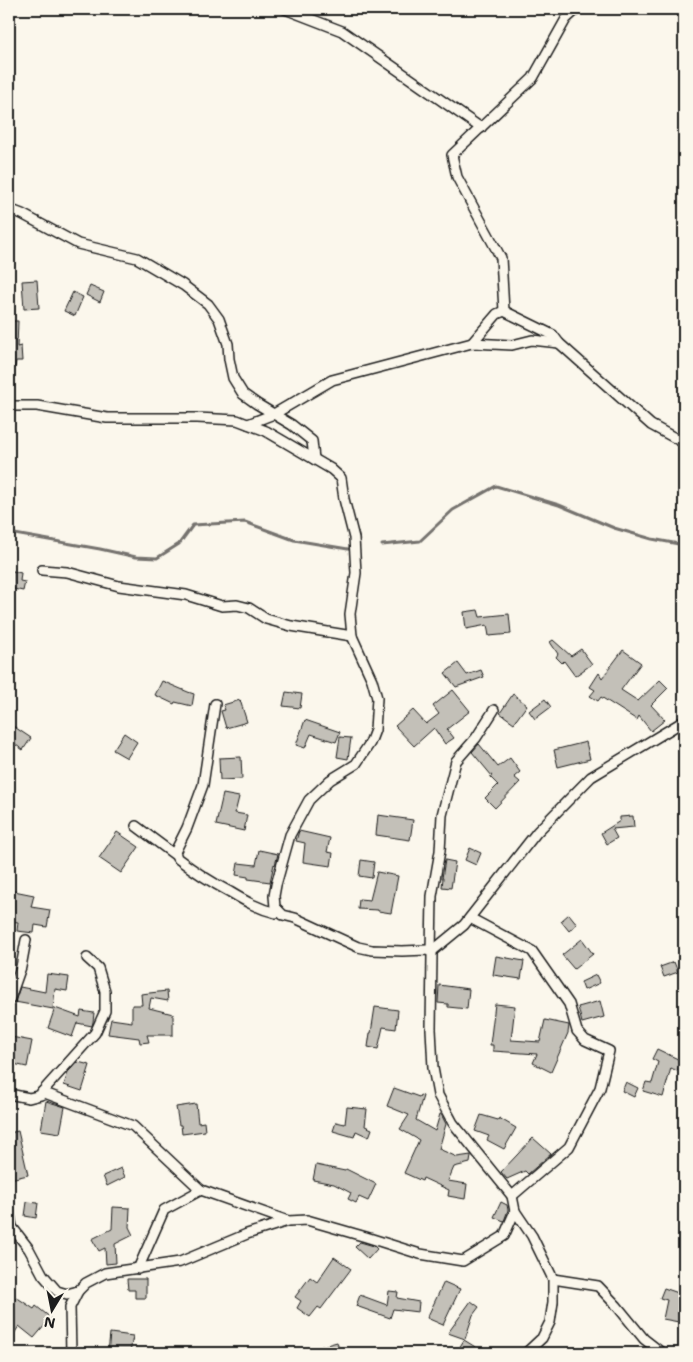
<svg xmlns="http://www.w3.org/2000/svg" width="693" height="1362" font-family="'Shantell Sans',sans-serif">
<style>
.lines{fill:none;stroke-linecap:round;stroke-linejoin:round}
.stream{stroke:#74726e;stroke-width:3}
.building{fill:#c3c0b8;stroke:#1c1c1c}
.street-casing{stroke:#1c1c1c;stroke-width:12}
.street{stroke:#fbf7ec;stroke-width:9}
</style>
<rect width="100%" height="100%" fill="#fbf7ec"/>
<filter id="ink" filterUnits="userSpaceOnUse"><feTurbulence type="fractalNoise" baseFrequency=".02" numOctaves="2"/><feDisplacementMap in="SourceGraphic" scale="10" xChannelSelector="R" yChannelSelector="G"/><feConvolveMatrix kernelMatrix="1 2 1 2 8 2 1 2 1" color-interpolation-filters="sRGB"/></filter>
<g filter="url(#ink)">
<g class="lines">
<g class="stream">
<path d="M9,533L100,549L136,557L157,558L179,544L193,525L245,522L294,540L354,550"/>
<path d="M382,545L420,541L453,510L496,486L559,505L614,528L652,539L684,545"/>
</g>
</g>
<g class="building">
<path d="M37,280L39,308L24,309L22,281Z"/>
<path d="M90,286L104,292L100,302L86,295Z"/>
<path d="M73,292L83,297L75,316L64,311Z"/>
<path d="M9,321H18L17,347L21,346L22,361H16L15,367L9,366Z"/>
<path d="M9,570L21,573L20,581L25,582L23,591L9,588Z"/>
<path d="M478,610L480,617L509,614L511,634L489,636L487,625L466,629L464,612Z"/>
<path d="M553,640L571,656L581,649L592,664L575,676L564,661L562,663L556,657L558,654L550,642Z"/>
<path d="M623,650L641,663L621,690L638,701L660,680L668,688L651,705L665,720L651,731L639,716L637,720L601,697L598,701L590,696L595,690L590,687L599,673L602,678Z"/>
<path d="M458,663L467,675L481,670L484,677L456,687L445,673Z"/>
<path d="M162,681L188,692L194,694L192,706L175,702L174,704L155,695Z"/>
<path d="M453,690L470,711L447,729L454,738L445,744L434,728L414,746L395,726L413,710L426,724L439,714L433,706Z"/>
<path d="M286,692L302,694L300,708L283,706Z"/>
<path d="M513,694L527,705L514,723L500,713Z"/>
<path d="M545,699L551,707L535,719L529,711Z"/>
<path d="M240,700L247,722L226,728L221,711L225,710L223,705Z"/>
<path d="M305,720L340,732L336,742L311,734L305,748L296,745Z"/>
<path d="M13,726L31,738L23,750L9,740V733Z"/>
<path d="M124,733L137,742L127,758L113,750Z"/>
<path d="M340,737L351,738L348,759L337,757Z"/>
<path d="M586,742L590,759L558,767L554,750Z"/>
<path d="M479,744L498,767L510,758L520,772L514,777L520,782L495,808L485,798L498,785L490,777L492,776L472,752Z"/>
<path d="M241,757L242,779L220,780L219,758Z"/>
<path d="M223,794L239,797L235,813L247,815L244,831L216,825Z"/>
<path d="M378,815L413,820L410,840L376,835Z"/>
<path d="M633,816L634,827L612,829L617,838L607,844L601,833L620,821V817Z"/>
<path d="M299,831L330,838L327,852L333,853L331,866L303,862L305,843L296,841Z"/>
<path d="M117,832L139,847L121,873L99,858Z"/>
<path d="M470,848L481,853L476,865L465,860Z"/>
<path d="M259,850L278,854L275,865L274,864L270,882L248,879V877L236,875L238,863L256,865Z"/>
<path d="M361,860L374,862L372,878L359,876Z"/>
<path d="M445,860L455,862L451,888L442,887L443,878H442Z"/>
<path d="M377,872L398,876L391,913L378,911V910L358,909L359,899L370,900Z"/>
<path d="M9,890L34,895L31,907L50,910L47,927L35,925L34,933L17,931L18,922L9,921L11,899L9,898Z"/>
<path d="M569,914L577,924L569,931L561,921Z"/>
<path d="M582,939L593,954L574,969L562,955Z"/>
<path d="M496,956L524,961L521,979L493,975Z"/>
<path d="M674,962L678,972L664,977L660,967Z"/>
<path d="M47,974L69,977L67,991L55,989L53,1009L15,1002L20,987L45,992Z"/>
<path d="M596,975L600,983L584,990L581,982Z"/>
<path d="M439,985L469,989L467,1009L448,1007V1004L438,1003Z"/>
<path d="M167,991L168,1001L151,998L149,1008L173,1014V1035H147L149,1042L140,1043L139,1038L108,1034L111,1019L132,1022V1005H142L141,994Z"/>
<path d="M600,1001L604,1017L582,1023L578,1007Z"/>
<path d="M495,1004L515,1006L511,1040L540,1042L545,1020L569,1025L568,1033L551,1072L533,1063L537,1054L493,1051V1045H490Z"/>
<path d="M375,1007L398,1010L396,1029L383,1027L378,1049L368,1047L370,1033H371Z"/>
<path d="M55,1008L80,1017L81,1011L94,1013L93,1022L92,1026L77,1023L72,1037L48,1028Z"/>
<path d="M11,1037L32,1041L27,1067L9,1063V1047Z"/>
<path d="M657,1049L682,1061L677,1071L671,1068L663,1097L643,1091L646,1082L652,1083L658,1062L652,1059Z"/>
<path d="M78,1062L90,1065L82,1091L64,1085L68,1072Z"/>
<path d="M626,1082L638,1088L634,1097L622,1091Z"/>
<path d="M394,1088L419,1097L420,1095L423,1096L416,1120L435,1131L440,1114H441L446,1124L439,1149L457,1157L471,1155V1156L470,1163L454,1167L448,1181L467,1184L465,1199L448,1196L449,1190L423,1178L422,1181L404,1173L419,1140L400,1129L409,1115L387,1106Z"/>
<path d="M46,1101L65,1107L60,1133L41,1130Z"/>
<path d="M196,1104L198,1123L204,1122L205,1131L182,1134L181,1125H179L176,1107Z"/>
<path d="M347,1107L367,1109L365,1126L372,1129L369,1137L356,1131L354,1137L333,1131L336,1122L345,1124Z"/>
<path d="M481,1115L498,1120L499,1118L516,1128L504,1149L487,1140L489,1136L475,1131Z"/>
<path d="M18,1131L28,1175L10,1179L9,1173V1133Z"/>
<path d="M533,1138L551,1154L528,1174L525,1171L507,1179L501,1172Z"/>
<path d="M316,1165L345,1171L346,1169L376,1184L368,1201L359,1197L356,1203L348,1199L351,1193L334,1184L313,1180Z"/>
<path d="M121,1168L125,1177L107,1186L103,1176Z"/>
<path d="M27,1202L38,1203L36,1218L25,1216Z"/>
<path d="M501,1202L507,1205L508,1210L504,1221L494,1217Z"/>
<path d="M113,1207L130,1208L129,1227L133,1235L115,1244L116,1263L106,1264L105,1248L99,1251L92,1239L112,1229Z"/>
<path d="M360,1242L374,1246L377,1249L368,1259L355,1247Z"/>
<path d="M334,1257L351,1269L321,1309L318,1307L310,1317L297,1308L301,1301L295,1297L310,1277L317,1282Z"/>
<path d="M127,1279H146V1298H135V1290H128Z"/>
<path d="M444,1282L460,1289L443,1325L427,1318Z"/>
<path d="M664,1288L684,1295V1323L663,1319L667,1300L660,1298Z"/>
<path d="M389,1291L398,1292L397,1298L419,1302L418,1312L393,1309L390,1318L356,1306L360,1295L387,1305Z"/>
<path d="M16,1297L34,1309L36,1306L51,1318L34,1338L19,1326L14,1334L9,1330V1309Z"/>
<path d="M471,1301L479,1307L473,1315L465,1339L448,1333Z"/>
<path d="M110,1333L133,1336L130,1353H108Z"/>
<path d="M464,1340L485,1353H456Z"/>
<path d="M337,1342L340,1353H305V1351Z"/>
</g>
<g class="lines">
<g class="street-casing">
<g id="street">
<path d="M285,9L342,31L481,128"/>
<path d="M9,209L22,214L78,244L137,258L183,285L208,304L219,319L228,344L229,359L233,378L243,394L257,404L292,425L312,441L314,459"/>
<path d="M504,311L501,258L457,177L452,155L533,78L566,19L577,9"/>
<path d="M504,311L553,335L559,343L651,425L684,443"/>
<path d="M472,343L497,314L504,311"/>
<path d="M9,406H37L107,418H197L237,420L266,431L331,469L341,478L344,499L354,538L356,573L350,614L352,636L372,680L377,698L375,730L370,743L356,764L330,780L309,800L290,835L276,885L274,896L275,907L283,915L295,918L358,947L372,950L402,951L427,950L431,952L432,954L431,1029L433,1068L438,1095L453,1123L512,1196L515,1211L532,1236L553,1279V1302L550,1322L542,1338L526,1353"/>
<path d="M248,424L274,414L332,380L472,343L512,345L532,340L559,343"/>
<path d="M42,570L67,572L119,586L186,595L222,606L237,605L249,608L266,619L291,626L352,636"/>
<path d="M215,704L203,785L187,828L175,852L177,858C194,871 211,882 230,892C245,901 259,909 276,913L278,910"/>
<path d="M136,826L175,855"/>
<path d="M470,918L532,951L569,1004L577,1031L585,1040L609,1051L600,1088L569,1147L512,1196"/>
<path d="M431,952L464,925L537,832L591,777L684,721"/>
<path d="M431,952L432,896L440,851L442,815L456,761L476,738L494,710"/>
<path d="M9,1001L21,967L26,940"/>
<path d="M42,1092L133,1126L201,1190L288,1221"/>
<path d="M9,1094L29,1098L41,1095L42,1092L95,1033L105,1011V991L98,968L87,958"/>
<path d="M9,1210L12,1227L29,1249L43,1275L57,1291L67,1294L78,1291L86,1283L105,1273L180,1262L247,1234L288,1221L307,1220L366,1237L420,1254L463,1261L504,1236L515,1211"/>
<path d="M138,1269L164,1210L201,1190"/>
<path d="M553,1279L598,1286L617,1306L644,1339L662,1353"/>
<path d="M71,1353L70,1307L78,1291"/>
</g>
</g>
<use href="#street" class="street"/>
</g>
</g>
<rect width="693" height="1362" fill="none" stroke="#fbf7ec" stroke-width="30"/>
<rect x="15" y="15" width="663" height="1332" fill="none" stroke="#1c1c1c" stroke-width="2" filter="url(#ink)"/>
<g transform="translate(52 1310) rotate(190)" stroke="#fbf7ec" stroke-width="4" paint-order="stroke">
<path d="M0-4L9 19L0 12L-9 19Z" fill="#1c1c1c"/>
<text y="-8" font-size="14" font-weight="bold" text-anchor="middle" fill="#1c1c1c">N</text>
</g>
</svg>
